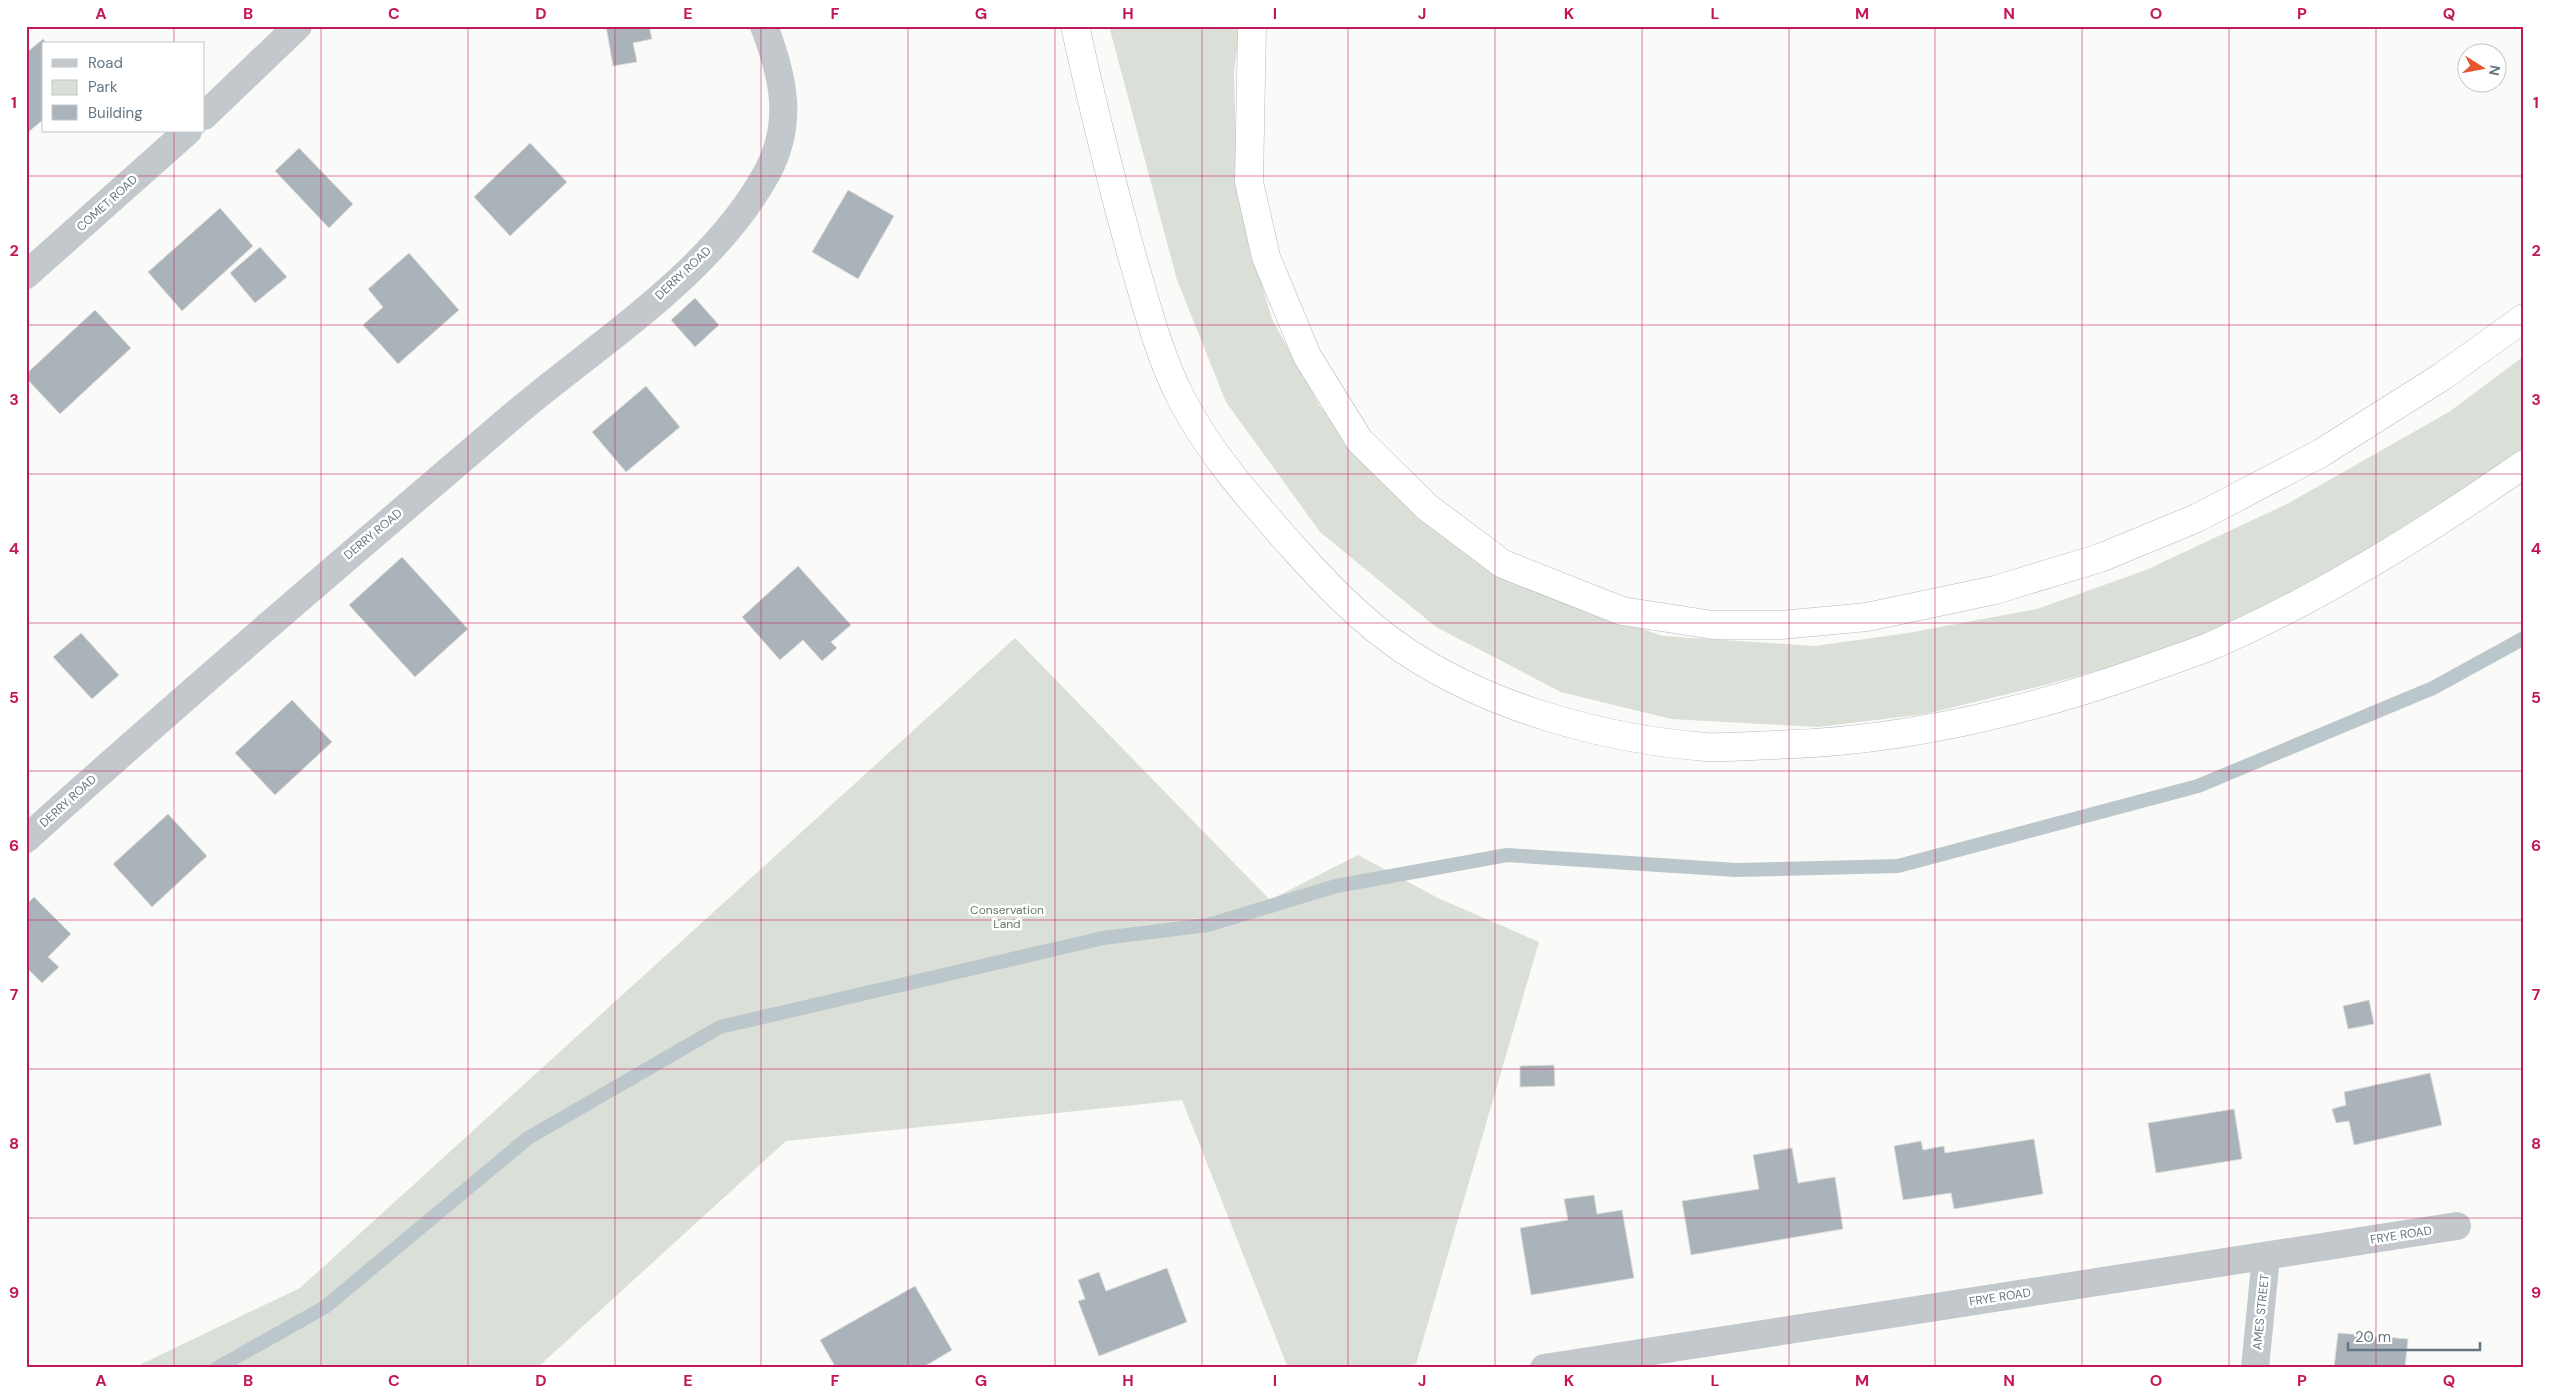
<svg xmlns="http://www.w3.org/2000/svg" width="2550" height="1394" font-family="'DM Sans',sans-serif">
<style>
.green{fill:#dadfd7}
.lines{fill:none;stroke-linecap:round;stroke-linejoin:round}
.stream{stroke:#bbc7cb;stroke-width:14}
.building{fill:#aab3b9;stroke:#dcdcda}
.highway-casing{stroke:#b4b9bd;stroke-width:29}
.street{stroke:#c3c8cc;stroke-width:28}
.highway{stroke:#fff;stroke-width:28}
.grid{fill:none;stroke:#c2185b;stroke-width:1;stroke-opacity:0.55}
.labels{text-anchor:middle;stroke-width:5;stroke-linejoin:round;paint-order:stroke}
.street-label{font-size:12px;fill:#657683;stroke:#fff}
.park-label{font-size:12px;fill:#687a64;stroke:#fff}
.neatline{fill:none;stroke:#c2185b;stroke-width:2}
.grid-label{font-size:16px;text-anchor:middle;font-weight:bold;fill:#c2185b}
</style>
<rect width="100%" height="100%" fill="#fafaf8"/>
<g class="green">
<path d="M1109,26H1240L1234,72L1236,143L1245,227L1272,319L1319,405L1380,479L1453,544L1557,600L1663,636L1815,646L1908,633L2037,609L2146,570L2287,504L2449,412L2524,356V448L2490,472L2353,558L2238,620L2137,660L2045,685L1925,714L1818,727L1671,719L1561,692L1436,627L1320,532L1226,402L1177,280Z"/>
<path d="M1015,638L1270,900L1358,855L1438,898L1539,942L1416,1364L1400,1368H1288L1182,1100L786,1141L537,1368H133L300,1288Z"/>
</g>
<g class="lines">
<path class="stream" d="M217,1368L325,1307L528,1138L720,1027L1103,938L1208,925L1336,886L1507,855L1736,870L1898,866L2198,786L2433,688L2524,638"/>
</g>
<g class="building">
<path d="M606,26H649L652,39L633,43L637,62L613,66Z"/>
<path d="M43,39L47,44H44V119L26,134V53Z"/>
<path d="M530,143L567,182L510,236L474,197Z"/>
<path d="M299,148L353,204L329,228L275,171Z"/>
<path d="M848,190L894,216L858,279L812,252Z"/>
<path d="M220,208L253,246L182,311L148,272Z"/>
<path d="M260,247L287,277L255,303L230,273Z"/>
<path d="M409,253L459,310L398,364L363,325L383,307L368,289Z"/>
<path d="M695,298L719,325L695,347L671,320Z"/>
<path d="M95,310L131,348L60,414L26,378V374Z"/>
<path d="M646,386L680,427L626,472L592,432Z"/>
<path d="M402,557L468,629L415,677L349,605Z"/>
<path d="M798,566L851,625L831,642L837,648L822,661L803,640L780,660L742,617Z"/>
<path d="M81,633L119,675L92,699L53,657Z"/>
<path d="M292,700L332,742L275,795L235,753Z"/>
<path d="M168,814L207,856L152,907L113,864Z"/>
<path d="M34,897L71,934L48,957L59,967L42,983L26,967V905Z"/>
<path d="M2369,1000L2374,1024L2348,1029L2343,1006Z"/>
<path d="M1554,1065L1555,1086L1520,1087V1066Z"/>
<path d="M2430,1073L2442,1125L2354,1145L2349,1121L2336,1123L2332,1109L2346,1105L2344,1092Z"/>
<path d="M2234,1109L2242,1159L2156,1173L2148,1123Z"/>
<path d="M2034,1139L2043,1194L1954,1209L1951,1193L1903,1200L1894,1146L1921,1141L1923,1150L1944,1146L1945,1153Z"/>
<path d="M1792,1148L1798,1183L1835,1177L1843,1229L1691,1255L1682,1201L1759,1189L1753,1155Z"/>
<path d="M1594,1195L1597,1214L1622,1210L1634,1278L1531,1295L1520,1228L1568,1220L1564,1199Z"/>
<path d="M1167,1268L1187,1322L1099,1356L1078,1301L1085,1299L1078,1280L1099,1272L1106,1291Z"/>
<path d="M915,1286L952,1350L922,1368H836L820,1340Z"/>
<path d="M2338,1333L2408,1339L2405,1368H2334Z"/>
</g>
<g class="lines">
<g class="highway-casing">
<g id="highway">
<path d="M1075,26C1094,111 1114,196 1139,280C1150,319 1162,361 1181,398C1209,453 1251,500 1291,545C1326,584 1361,621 1404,650C1490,708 1604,739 1706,747C1728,748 1751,746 1773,745C1899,742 2023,713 2142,671C2163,663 2185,656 2206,648C2318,600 2424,534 2524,464"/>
<path d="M1252,26L1249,182L1266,257L1307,356L1359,440L1427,507L1503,564L1622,611L1713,625H1781L1867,617L1995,590L2100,558L2197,518L2321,453L2443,376L2524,318"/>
</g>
</g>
<g class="street">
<path d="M204,116L298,26"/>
<path d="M26,275L188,131"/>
<path d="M26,839C187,694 351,554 515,414C601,341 713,273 768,171C794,121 783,76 764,26"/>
<path d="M1544,1368L2457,1226"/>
<path d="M2255,1368L2266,1256"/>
</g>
<use href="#highway" class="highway"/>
</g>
<path class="grid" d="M174,26V44M321,26V1368M468,26V1368M615,26V1368M761,26V1368M908,26V1368M1055,26V1368M1202,26V1368M1348,26V1368M1495,26V1368M1642,26V1368M1789,26V1368M1935,26V1368M2082,26V1368M2229,26V1368M2376,26V1368M174,131V1368M26,176H2524M26,325H2524M26,474H2524M26,623H2524M26,771H2524M26,920H2524M26,1069H2524M26,1218H2524"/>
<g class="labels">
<g class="street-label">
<text transform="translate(107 203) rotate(-42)" y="4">COMET ROAD</text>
<text transform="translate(683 273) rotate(-43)" y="4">DERRY ROAD</text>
<text transform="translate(373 534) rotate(-40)" y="4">DERRY ROAD</text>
<text transform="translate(68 801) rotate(-42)" y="4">DERRY ROAD</text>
<text transform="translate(2401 1235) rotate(-9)" y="4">FRYE ROAD</text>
<text transform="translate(2000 1297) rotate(-9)" y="4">FRYE ROAD</text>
<text transform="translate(2261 1312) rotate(-84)" y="4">AMES STREET</text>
</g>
<g class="park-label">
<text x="1007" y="914">Conservation<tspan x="1007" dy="14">Land</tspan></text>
</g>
</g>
<rect width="2550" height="1394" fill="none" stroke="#ffffff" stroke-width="55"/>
<rect x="42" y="42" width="162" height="90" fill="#ffffff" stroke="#c1c8cd"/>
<rect x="52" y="59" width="25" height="8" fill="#c3c8cc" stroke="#c1c8cd"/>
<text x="88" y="68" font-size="15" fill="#657683">Road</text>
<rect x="52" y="80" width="25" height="15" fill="#dadfd7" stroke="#c1c8cd"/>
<text x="88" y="92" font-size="15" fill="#657683">Park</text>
<rect x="52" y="105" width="25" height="15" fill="#aab3b9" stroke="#c1c8cd"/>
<text x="88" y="118" font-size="15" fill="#657683">Building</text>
<g transform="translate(2482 68) rotate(101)"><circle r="24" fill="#ffffff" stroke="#c1c8cd"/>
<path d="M0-4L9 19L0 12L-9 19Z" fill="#e4572e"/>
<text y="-8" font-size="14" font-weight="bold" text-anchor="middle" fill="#657683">N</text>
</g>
<path d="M2348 1342v8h132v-8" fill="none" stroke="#657683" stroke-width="2.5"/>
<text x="2355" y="1342" font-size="15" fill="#657683" stroke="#ffffff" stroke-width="4" paint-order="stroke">20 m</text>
<rect x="28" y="28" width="2494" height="1338" class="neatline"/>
<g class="grid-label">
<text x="101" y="19">A</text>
<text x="248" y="19">B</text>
<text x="394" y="19">C</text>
<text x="541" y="19">D</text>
<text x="688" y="19">E</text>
<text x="835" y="19">F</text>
<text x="981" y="19">G</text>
<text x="1128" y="19">H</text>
<text x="1275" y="19">I</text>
<text x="1422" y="19">J</text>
<text x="1569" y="19">K</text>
<text x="1715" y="19">L</text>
<text x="1862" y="19">M</text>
<text x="2009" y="19">N</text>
<text x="2156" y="19">O</text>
<text x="2302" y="19">P</text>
<text x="2449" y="19">Q</text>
<text x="14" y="108">1</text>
<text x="2536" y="108">1</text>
<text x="14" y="256">2</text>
<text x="2536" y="256">2</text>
<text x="14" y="405">3</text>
<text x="2536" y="405">3</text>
<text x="14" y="554">4</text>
<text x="2536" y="554">4</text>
<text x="14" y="703">5</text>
<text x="2536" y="703">5</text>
<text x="14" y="851">6</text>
<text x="2536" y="851">6</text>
<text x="14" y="1000">7</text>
<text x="2536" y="1000">7</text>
<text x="14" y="1149">8</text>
<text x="2536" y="1149">8</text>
<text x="14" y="1298">9</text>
<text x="2536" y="1298">9</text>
<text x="101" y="1386">A</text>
<text x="248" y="1386">B</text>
<text x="394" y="1386">C</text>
<text x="541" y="1386">D</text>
<text x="688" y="1386">E</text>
<text x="835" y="1386">F</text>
<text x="981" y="1386">G</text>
<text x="1128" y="1386">H</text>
<text x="1275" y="1386">I</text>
<text x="1422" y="1386">J</text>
<text x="1569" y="1386">K</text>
<text x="1715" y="1386">L</text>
<text x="1862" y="1386">M</text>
<text x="2009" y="1386">N</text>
<text x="2156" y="1386">O</text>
<text x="2302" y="1386">P</text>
<text x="2449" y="1386">Q</text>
</g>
</svg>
